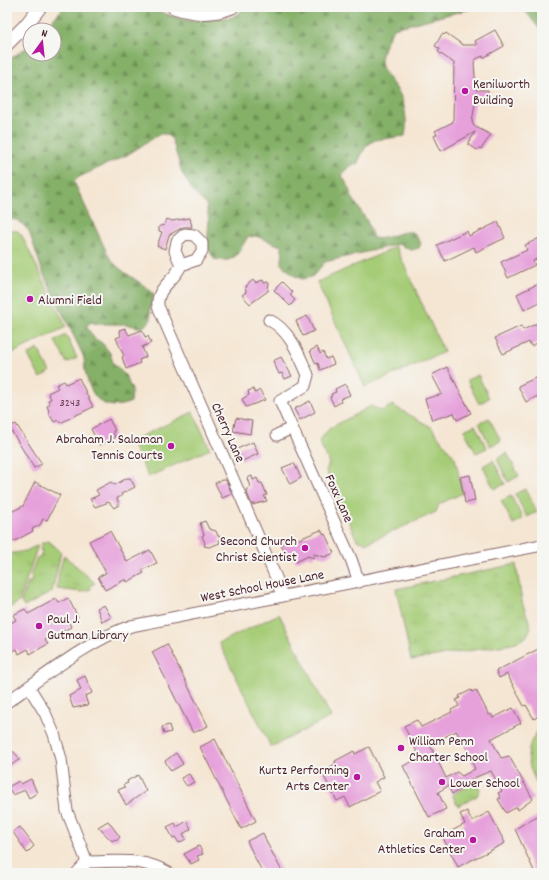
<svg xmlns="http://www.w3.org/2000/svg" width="549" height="880" font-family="Dekko,sans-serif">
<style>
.grass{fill:url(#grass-tufts);stroke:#787650}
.forest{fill:url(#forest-firs);stroke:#676849}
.garden{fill:#a5cc76;stroke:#787650}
.building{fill:#e6a1db;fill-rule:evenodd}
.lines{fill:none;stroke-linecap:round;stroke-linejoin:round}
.minor-casing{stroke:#866566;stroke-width:13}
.major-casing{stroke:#866566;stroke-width:15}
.minor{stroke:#fff;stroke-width:11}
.major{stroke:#fff;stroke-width:13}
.poi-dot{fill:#b5179e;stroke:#f6f6f2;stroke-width:1.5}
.labels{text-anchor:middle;stroke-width:4;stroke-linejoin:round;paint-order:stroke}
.number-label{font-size:12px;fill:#714057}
.poi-label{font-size:14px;fill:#4a1f2b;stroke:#f6f6f2;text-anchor:start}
.street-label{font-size:14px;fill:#4a1f2b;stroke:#f6f6f2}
</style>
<defs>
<pattern id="grass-tufts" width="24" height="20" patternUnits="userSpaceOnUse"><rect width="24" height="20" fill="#a5cc76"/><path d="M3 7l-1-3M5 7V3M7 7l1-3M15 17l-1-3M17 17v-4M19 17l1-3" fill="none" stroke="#90af66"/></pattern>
<pattern id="forest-firs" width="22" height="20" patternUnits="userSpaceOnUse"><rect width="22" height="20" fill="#84b067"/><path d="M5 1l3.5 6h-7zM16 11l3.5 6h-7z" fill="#6e8f55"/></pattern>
</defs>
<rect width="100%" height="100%" fill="#f6f6f2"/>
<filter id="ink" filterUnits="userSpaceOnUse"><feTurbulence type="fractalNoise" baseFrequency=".025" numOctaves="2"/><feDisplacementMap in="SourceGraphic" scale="8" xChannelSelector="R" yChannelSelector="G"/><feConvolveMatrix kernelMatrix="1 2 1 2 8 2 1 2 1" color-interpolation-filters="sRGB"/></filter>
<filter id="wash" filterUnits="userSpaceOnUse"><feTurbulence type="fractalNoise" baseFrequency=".012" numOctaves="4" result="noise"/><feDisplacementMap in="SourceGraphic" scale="16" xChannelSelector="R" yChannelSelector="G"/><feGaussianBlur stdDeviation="0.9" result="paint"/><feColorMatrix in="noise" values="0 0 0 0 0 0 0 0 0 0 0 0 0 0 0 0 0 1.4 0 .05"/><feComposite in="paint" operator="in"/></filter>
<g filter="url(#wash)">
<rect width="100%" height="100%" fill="#f5e6d3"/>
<g class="grass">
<path d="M49,541L61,552L52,592L24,607L21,602L28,582H31L32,578L30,576L37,557L40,558L42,551L40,550L42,543Z"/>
<path d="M38,545L19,602L11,607L7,606V554L26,551Z"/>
<path d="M64,555L95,583L90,586L91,589L82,592L57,589L59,572Z"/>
<path d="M516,564L522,602L531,627L526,637L512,644L411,660L396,589Z"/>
<path d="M476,782L480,789L477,796L458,806L452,794Z"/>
</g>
<g class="forest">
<path d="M74,7H144L189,21L233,17L247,7H478L394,28C388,39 381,49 381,62C382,73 392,82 398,91C405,103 408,122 405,136L375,140L366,146L357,164L352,165L343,172L342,176L350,189V194L367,221L373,238C386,241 399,230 413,232L421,243L419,248L411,250L399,244L325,262L312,277L302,279L295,276L281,264L283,254L281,246L256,236L248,237C237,252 238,264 214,259L207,246L209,221L206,204L194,193L182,173L172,139L166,134H160L127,155L79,177L74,182L109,257C120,273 140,280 154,294L150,309L151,320L142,328L125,324H98L91,322L86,326L94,338L102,343L110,353L113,363L125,375L132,390L131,402C102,414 90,396 85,370C84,364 85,361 83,355L43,273L29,231L18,220L7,219V61L30,45V54H54V30H44L62,9Z"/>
<path d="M522,7H542V32Z"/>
</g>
<g class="garden">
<path d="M7,230L18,231L22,236L66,327L7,356Z"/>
<path d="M396,247L444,352L365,387L317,282Z"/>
<path d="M66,335L77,358L67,363L55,341Z"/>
<path d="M38,349L50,372L40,378L28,355Z"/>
<path d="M478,375L489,398L479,404L467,380Z"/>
<path d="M392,405L431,427L455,458L463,493L439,504L436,512L367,543L357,540L326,471L329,463L319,441L330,428L371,406L382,411Z"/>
<path d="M193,412L210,449L148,477L131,441Z"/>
<path d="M489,418L501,441L490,446L479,423Z"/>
<path d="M475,425L487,448L476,453L464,430Z"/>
<path d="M507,453L519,476L508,482L497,459Z"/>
<path d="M493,460L505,484L494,489L483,466Z"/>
<path d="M525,489L537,512L527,517L515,494Z"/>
<path d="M511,496L523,519L513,524L501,501Z"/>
<path d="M279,614L331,717L271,747L219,643Z"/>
<path d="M542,726V746L539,755L542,769V794C529,768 519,751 542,726Z"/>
</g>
<g id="blocks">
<g class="building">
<path d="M495,30L504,46L483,58V56L476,59L474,63L476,90H488V97H476L472,122L474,126L491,135L481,149L479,148L477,150L468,144L475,132L441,151L434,136L437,134L435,131L453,122L454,63L438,52L440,49L435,46L442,34L444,35L446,33L463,45H477L475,41Z"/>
<path d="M190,218L192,227H183L169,235L165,249L157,246L162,232L159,231V227L162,225L164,226L167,219L172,221Z"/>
<path d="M498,222L505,238L476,252L474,247L445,261L437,245L467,231L469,236Z"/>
<path d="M542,237V256L533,261L535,265L508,278L501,262L527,250L525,245Z"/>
<path d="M253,280L255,283L263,280L264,283L269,282L268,291L250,304L242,295L246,292L245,287Z"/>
<path d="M282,282L292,292L290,295L295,300L290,306L274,290Z"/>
<path d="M542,282V301L524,310L517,294Z"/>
<path d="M307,316L314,331L303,336L296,321Z"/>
<path d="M542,321V341L531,346L529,342L503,354L495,338L521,326L523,330Z"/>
<path d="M125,328L129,335L142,330L145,337L148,336L151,343L142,347L146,357L139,360L140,363L126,369L122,357L124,356L116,338L121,336L119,330Z"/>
<path d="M317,347L320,354L323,352L326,359L331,357L334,364L320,370L318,363L316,364L310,351Z"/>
<path d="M281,357L292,376L285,379L282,373L279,374L273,361Z"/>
<path d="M447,367L471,413L457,420L454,413L432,420L425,399L442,394L432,375Z"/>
<path d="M542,375V394L526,402L518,386Z"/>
<path d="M79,378L93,407L60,423L58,420L54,422L48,412L49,411L47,406L50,404L48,400L51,399L48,393L58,388L56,385L64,381L66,384Z"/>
<path d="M345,384L350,395L340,399L341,402L334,406L330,397L332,396L331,394L336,392L335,389Z"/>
<path d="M253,389L255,393L260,390L265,400L246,407L242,399L249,395L248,391Z"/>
<path d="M310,401L315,412L300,420L294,409Z"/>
<path d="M236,418L252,421L250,434L233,431Z"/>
<path d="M109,419L115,430L113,431L115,438L99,445L91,429Z"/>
<path d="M16,424L42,464L34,468L9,427Z"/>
<path d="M253,442L258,454L242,461L237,449Z"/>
<path d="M294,463L301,478L290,484L282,468Z"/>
<path d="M470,475L475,501L465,503L460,477Z"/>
<path d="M252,476L253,480L257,478L259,483H262L267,495L264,496L267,501L252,505L246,490L250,487L247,478Z"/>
<path d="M127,478H130L135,487L121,494L122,496L117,498L119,505L114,508L109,502L95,507L90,499L99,495L96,490L111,482L115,485Z"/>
<path d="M222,480H226L232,494L222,498L215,483Z"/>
<path d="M35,482L60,495L47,520L43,519L40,525L32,529L33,531L13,542L7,530V514L23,506Z"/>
<path d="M205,521L209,529L216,531L218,536L221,537L219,540L220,543L209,547L204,546L205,543L202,536L204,535L200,523Z"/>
<path d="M321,530L324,535L325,534L334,553L325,557L314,554L313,558L308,556L296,562L294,558L288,559L281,544L290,540L293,541L299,539Z"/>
<path d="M110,531L127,562L150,550L157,563L142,570L144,573L127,582L126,579L105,590L98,577L106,573L89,541Z"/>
<path d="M68,598L78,617L69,622L71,627L45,640L48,644L30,654L28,649L19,654L17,649L10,653L7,646V625L16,620L13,615L25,609L28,614L56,599L59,603Z"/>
<path d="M104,605L111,617L102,622L97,608Z"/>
<path d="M167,644L208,726L193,733L152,652Z"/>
<path d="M542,647V714L534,719L526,705L524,706L507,674L499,678L496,671Z"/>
<path d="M85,676L92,693L85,696L88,705L73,708L69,696L81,690L77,680Z"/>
<path d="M471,690L472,692L476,690L489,715L491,714L493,718L513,708L521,723L491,739L501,758L509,756L533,799L518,810L517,807L506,813L498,799L501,798L498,793L502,791L491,771L471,779L473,783L452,794L448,786L438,792L446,809L429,817L403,766L420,758L404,726L417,720L421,727L452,712L451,710L459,706L456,700L460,698L459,696ZM456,731L472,757L470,758L475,769L462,776L457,772L446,778L430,745Z"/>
<path d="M169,725L171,732L164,734L162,727Z"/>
<path d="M215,739L256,821L241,829L200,747Z"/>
<path d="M369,747L384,777L375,782L380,791L350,807L345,797L337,801L321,771L336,764L335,761L354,751L355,754Z"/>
<path d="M11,751L14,752L20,759L7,768V754Z"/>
<path d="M176,753L183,764L171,771L165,761Z"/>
<path d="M189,774L194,782L187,786L181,778Z"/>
<path d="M138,775L146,791L126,805L118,790L125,787L123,785L128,783L127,781Z"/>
<path d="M31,779L37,793L29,798L25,790L13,795L8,787L19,781L21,784Z"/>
<path d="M467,811L472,821L489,812L505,843L458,867L442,836L465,824L460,814Z"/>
<path d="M537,816L542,826V873L534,871L515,829Z"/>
<path d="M108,821L120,837L116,841L115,839L112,841L98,827Z"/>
<path d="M187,821L191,829L183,834L186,839L179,843L175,837L173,838L167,827L175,823L177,827Z"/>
<path d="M20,827L34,846L27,853L13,832Z"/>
<path d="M263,833L267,843L283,873H263L255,858L247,841Z"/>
<path d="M199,846L203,854L197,856L199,860L191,864L184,854Z"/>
</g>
</g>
</g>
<g filter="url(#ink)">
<use href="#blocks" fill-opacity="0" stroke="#866566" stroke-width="1"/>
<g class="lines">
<g class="minor-casing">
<g id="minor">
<path d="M181,265L196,260L202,251V243L194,235L185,234L177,241L175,251L181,265C175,281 156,287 158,306L277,580L282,596"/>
<path d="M269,320C290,330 299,355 308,375L305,386L280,401L351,559L359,582"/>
<path d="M277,435L292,428"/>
<path d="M29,687L45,713L54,734L61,759L67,811L87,862"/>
<path d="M7,702C42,678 91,639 131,626L542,545"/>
<path d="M87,862C117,862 142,857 169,873"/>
<path d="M77,873L87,862"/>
</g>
</g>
<g class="major-casing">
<g id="major">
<path d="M174,7C194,14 212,15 232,7"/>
<path d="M7,44L26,25L40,7"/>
</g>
</g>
<use href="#minor" class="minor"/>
<use href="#major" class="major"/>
</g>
</g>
<g class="poi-dot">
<circle cx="465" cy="91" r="4"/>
<circle cx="30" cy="299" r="4"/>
<circle cx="171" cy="446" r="4"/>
<circle cx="305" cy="548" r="4"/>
<circle cx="39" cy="626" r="4"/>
<circle cx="401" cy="748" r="4"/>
<circle cx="357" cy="777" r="4"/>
<circle cx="442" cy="782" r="4"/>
<circle cx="473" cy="840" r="4"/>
</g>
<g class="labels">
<g class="number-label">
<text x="70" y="406">3243</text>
</g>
<g class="poi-label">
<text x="473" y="88">Kenilworth<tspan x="473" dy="16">Building</tspan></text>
<text x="38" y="304">Alumni Field</text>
<text x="163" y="443" text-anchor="end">Abraham J. Salaman<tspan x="163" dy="16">Tennis Courts</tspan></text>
<text x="297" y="545" text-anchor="end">Second Church<tspan x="297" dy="16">Christ Scientist</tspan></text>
<text x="47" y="623">Paul J.<tspan x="47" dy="16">Gutman Library</tspan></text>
<text x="409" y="745">William Penn<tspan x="409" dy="16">Charter School</tspan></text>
<text x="349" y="774" text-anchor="end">Kurtz Performing<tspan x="349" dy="16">Arts Center</tspan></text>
<text x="450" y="787">Lower School</text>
<text x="465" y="837" text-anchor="end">Graham<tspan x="465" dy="16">Athletics Center</tspan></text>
</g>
<g class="street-label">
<text transform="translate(229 432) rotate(66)" y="5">Cherry Lane</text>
<text transform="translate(340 498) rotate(66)" y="5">Foxx Lane</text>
<text transform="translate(262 585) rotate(-11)" y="5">West School House Lane</text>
</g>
</g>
<rect width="549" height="880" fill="none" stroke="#f6f6f2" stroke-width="24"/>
<g transform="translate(42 42) rotate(15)"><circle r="19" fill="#f6f6f2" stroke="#b1a0a2"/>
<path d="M0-3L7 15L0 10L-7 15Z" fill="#b5179e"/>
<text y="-6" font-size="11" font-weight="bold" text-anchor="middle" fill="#4a1f2b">N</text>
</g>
</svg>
